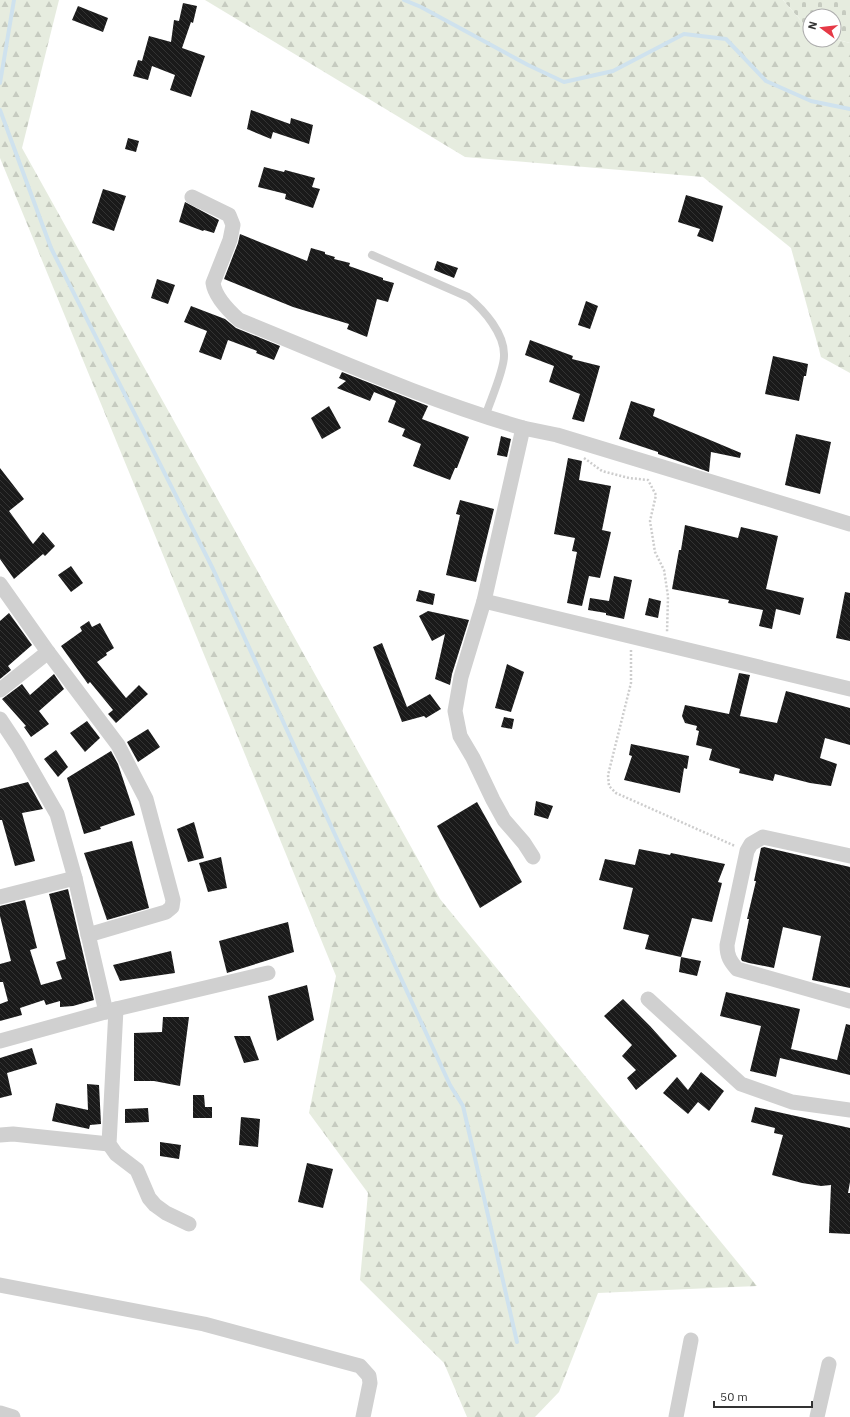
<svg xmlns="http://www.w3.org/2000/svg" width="850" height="1417" font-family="'IBM Plex Sans',sans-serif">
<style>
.forest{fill:url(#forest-firs)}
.cemetery{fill:url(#cemetery-stones)}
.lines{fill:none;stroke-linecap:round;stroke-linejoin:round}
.stream{stroke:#cfe2ee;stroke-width:4}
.building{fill:url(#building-back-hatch)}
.path{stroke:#cdcdcd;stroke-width:2.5;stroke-dasharray:2 2;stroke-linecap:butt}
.lane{stroke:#d0d0d0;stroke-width:8}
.street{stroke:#d0d0d0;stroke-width:15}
</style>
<defs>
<pattern id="forest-firs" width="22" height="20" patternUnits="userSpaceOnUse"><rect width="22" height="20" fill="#e6ecdf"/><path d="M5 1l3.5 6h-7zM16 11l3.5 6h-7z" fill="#c6cbc0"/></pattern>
<pattern id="cemetery-stones" width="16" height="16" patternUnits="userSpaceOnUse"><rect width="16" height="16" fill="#e6ecdf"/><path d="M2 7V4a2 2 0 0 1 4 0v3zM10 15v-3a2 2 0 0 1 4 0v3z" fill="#c6cbc0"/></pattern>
<pattern id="building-back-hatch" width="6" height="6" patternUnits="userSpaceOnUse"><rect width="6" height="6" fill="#1a1a1a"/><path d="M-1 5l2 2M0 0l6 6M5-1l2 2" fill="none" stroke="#333"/></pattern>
</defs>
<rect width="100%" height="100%" fill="#fff"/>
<g class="forest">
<path d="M0,0H59L22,148L440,899L757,1286L598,1293L559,1392L535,1417H467L444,1363L360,1280L368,1193L309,1113L336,976L0,158Z"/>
<path d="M205,0H783L810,31V40H834V39L850,43V373L821,357L791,248L703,177L465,157Z"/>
</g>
<path class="cemetery" d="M783,0H850V43L834,39V16H810V31Z"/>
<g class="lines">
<g class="stream">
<path d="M404,0L421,7L528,65L564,82L613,71L684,34L726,39L766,81L811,101L850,109"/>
<path d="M0,83L14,0"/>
<path d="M0,110L51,248L213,569L450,1085L463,1106L517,1342"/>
</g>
</g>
<g class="building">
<path d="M183,3L197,6L193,23L191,22L182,48L205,56L191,97L170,90L175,75L152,66L148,80L133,76L138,60L142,61L149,36L171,42L174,20L179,21Z"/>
<path d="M78,6L108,18L103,32L72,20Z"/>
<path d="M251,110L290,124L291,118L313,125L309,144L273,132L271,139L247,129Z"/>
<path d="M128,138L139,141L136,152L125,149Z"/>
<path d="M264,167L284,172L285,170L315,178L312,187L320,189L313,208L285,199L286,194L258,187Z"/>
<path d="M103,189L126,196L114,231L92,223Z"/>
<path d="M686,195L723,206L713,242L697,236L700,229L678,222Z"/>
<path d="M185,202L219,220L214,233L204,230L203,231L179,222Z"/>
<path d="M240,234L307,261L311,248L325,252V254L335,257L334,259L350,263L349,266L383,278V280L394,283L388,302L377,299L367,337L347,329L349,324L293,307L224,279L238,243Z"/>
<path d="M437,261L458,268L454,278L434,270Z"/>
<path d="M157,279L175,285L168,304L151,298Z"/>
<path d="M586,301L598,306L590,329L578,325Z"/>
<path d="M191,306L225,319L236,328L280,346L274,360L256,353L257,351L228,340L221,360L199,352L207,331L184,322Z"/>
<path d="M530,340L573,356L572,359L600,366L584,422L572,419L580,394L549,382L554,366L525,355Z"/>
<path d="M773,356L808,364L806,376H804L799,401L765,394Z"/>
<path d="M342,372L428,406L422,419L469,437L457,468H455L450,480L413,466L421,444L402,436L405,429L388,422L396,401L374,392L370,401L337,388L346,381L339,378Z"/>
<path d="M631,401L655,409L653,416L741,453L740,458L711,452L709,472L658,454V452L619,439Z"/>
<path d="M329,406L341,428L322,439L311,418Z"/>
<path d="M796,434L831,442L820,494L785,485Z"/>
<path d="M501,436L511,439L507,457L497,455Z"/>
<path d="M568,458L582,461L579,480L611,486L602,530L611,532L600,578L589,576L582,606L567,603L577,552L572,551L575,538L554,534Z"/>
<path d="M0,468L24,499L9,511L33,544L43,532L55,546L45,556L43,554L14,579L0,559Z"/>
<path d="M460,500L494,509L476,582L446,575L460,515L456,514Z"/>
<path d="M685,525L738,538L741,527L778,536L766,589L804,598L800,615L776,609L772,629L759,626L763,610L728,603L729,600L672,589L679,550H681Z"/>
<path d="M71,566L83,583L71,592L58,575Z"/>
<path d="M614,576L632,580L624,619L606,615V613L588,610L590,598L609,601Z"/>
<path d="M419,590L435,594L433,605L416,601Z"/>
<path d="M845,592L850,593V641L836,638Z"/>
<path d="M649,598L661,601L658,618L645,615Z"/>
<path d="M428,611L469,620L452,674L450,685L435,679L445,634L432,641L419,616Z"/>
<path d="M9,613L32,645L8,666L11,670L0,679V621Z"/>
<path d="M89,621L92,627L100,623L114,648L106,653L107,655L97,662L126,698L139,685L148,694L116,723L108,714L113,710L90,682L88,684L61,646L82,631L80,627Z"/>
<path d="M382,643L407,707L430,694L441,709L426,718L424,716L402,722L373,647Z"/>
<path d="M507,664L524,672L511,712L495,708Z"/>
<path d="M739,673L750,675L740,716L777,723L786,691L850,708V745L825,738L820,758L837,764L831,786L810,783L775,774L773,781L739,773L740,769L709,760L712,749L696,745L699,731L696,730L697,726L685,723L682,716L685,705L729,714Z"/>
<path d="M54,674L64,689L39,711L49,724L31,737L24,727L26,726L2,699L22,684L30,695Z"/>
<path d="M504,717L514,719L512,729L501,727Z"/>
<path d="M87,721L100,738L85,752L70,733Z"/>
<path d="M148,729L160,747L138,762L127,742Z"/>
<path d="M631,744L689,756L687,769L684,768L680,793L624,780L632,756L629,755Z"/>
<path d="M56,750L68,767L58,777L44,759Z"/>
<path d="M111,751L118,764L135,815L100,827L101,829L84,834L67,778Z"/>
<path d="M28,782L43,809L22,813L35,861L15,866L2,820H0V789Z"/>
<path d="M536,801L553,806L548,819L534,815Z"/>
<path d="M477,802L522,882L480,908L437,826Z"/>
<path d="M194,822L204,858L188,862L177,829Z"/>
<path d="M132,841L149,908L107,920L84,853Z"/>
<path d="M764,847L850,867V988L812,980L821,936L783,927L774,968L749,963L742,961L741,959L749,919H747L756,881H754L761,848Z"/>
<path d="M639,849L670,855L671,853L725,864L718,882L722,883L712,922L692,918L681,957L645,949L649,935L623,929L633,888L599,880L605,859L635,865Z"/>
<path d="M221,857L227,888L208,892L199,863Z"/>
<path d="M68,889L94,1000L73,1006L60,1007V1001L46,1005L44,1000L20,1008L22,1015L0,1021V1004L8,1001L3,982H0V964L11,961L0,916V906L25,900L37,948L30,950L41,985L62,979L56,962L66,959L49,894Z"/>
<path d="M288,922L294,952L227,973L219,941Z"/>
<path d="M171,951L175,973L120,981L113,965Z"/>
<path d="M681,957L701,961L697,976L679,972Z"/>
<path d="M307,985L314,1020L277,1041L268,996Z"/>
<path d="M726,992L800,1009L791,1049L837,1060L846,1024L850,1025V1075L780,1058L776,1077L750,1071L761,1026L720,1016Z"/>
<path d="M623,999L650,1026L677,1056L636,1090L627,1078L636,1070L622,1056L632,1045L604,1016Z"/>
<path d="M163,1017H189L180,1086L154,1081H134V1033L162,1032Z"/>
<path d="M234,1036H250L259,1060L244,1063Z"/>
<path d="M32,1048L37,1064L7,1073L12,1095L0,1098V1058Z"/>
<path d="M701,1072L724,1091L709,1111L698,1102L688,1114L663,1093L677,1077L688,1090Z"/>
<path d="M87,1084L99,1085L101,1124L90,1125L89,1129L52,1121L56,1103L88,1110Z"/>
<path d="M193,1095H204L205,1107H212V1118H193Z"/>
<path d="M755,1107L850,1128V1182L848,1193H850V1234L829,1233L831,1185L821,1186L802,1183L772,1175L783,1135L774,1133L775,1128L751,1122Z"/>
<path d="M148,1108L149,1122L125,1123V1109Z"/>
<path d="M241,1117L260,1119L258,1147L239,1145Z"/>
<path d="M160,1142L181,1145L179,1159L160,1156Z"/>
<path d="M307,1163L333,1169L323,1208L298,1202Z"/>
</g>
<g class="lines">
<g class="path">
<path d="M584,458L602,471L629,478L648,480L656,495L650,521L655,552L664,570L668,596L667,633"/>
<path d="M631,650V683L608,775L609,786L616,793L735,846"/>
</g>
<path class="lane" d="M372,255L468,297C484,310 505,334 504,356C504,371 490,401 485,417"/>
<g class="street">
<path d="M192,197L229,215L233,225L230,240L213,283C215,297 229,311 239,320C333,358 426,400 523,428"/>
<path d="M0,584L48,652L118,745L146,799L173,900L172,907L166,912L88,935"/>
<path d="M484,601L850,689"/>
<path d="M0,690L48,652"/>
<path d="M0,719L18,746L57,814L75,878L106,1012"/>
<path d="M850,856L763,837L751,844L747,851L727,945C727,956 730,961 737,969L850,1001"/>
<path d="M533,857L524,843L504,820L493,800L473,758L460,736L455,711L461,677L484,601L523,428L557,435L850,524"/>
<path d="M0,897L75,878"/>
<path d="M648,999L741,1084L792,1102L850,1110"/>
<path d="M116,1009L109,1144L116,1154L137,1170L149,1198L155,1205L166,1213L189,1224"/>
<path d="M0,1041L116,1009L268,973"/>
<path d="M0,1135L13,1134L109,1144"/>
<path d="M0,1285L204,1324L360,1366L369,1376L370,1383L363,1417"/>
<path d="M0,1413L13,1417"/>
<path d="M676,1417L691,1340"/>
<path d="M817,1417L829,1364"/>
</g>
</g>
<g transform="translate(822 28) rotate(285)"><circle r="19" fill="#ffffff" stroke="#adadad"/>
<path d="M0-3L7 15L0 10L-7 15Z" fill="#e63946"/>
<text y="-6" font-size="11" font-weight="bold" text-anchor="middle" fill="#333333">N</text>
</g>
<path d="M714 1401v6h98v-6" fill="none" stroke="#333333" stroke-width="2"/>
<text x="720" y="1401" font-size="12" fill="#333333" stroke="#ffffff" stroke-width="3" paint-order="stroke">50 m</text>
</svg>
